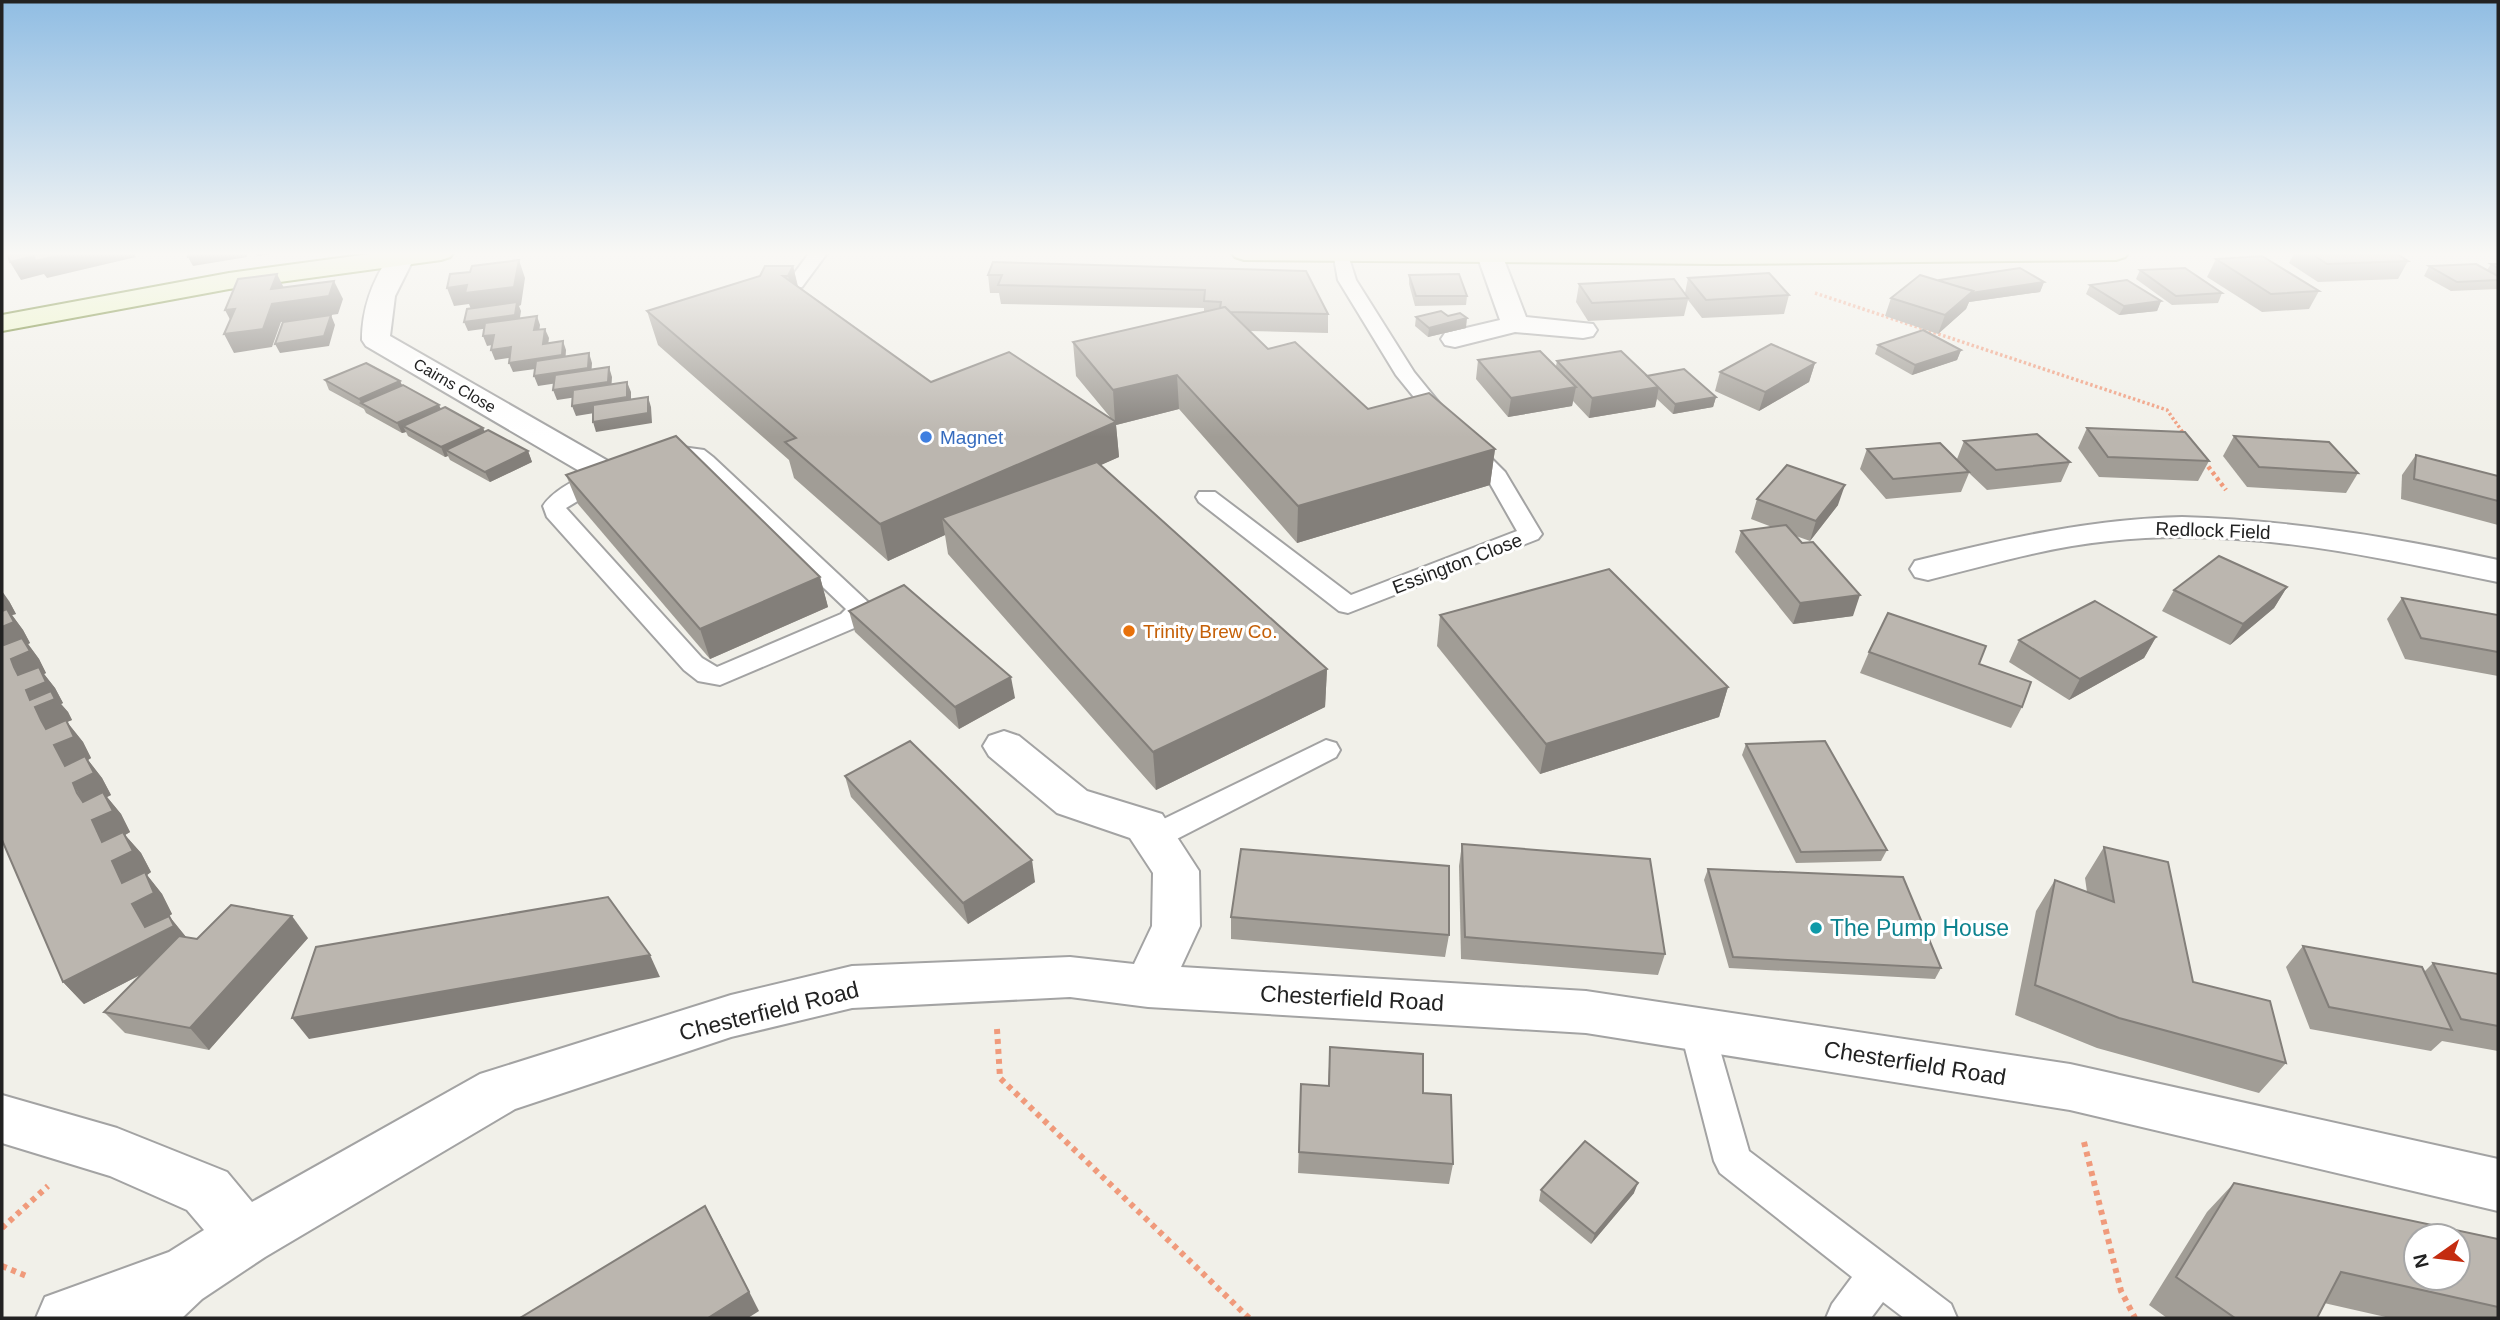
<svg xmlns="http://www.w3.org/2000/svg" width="2500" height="1320" font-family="Helvetica,sans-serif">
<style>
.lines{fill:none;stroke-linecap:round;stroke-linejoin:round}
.lane-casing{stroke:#a3a3a3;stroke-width:4}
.street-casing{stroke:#a3a3a3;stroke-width:4}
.secondary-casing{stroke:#59740e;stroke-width:4}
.path-far2{stroke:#f09a7b;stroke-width:3.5;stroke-dasharray:2.5 2.5;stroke-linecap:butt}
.path-far1{stroke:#f09a7b;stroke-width:4.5;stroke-dasharray:3.5 3.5;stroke-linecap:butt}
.path{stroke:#f09a7b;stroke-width:6;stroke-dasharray:5 5;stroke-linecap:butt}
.lane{fill:#fff;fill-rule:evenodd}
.street{fill:#fff;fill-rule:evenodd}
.secondary{fill:#ebf6c3;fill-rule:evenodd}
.wall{fill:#a19d96}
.shaded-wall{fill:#837f7a}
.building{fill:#bbb6af;stroke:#837f7a;stroke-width:2;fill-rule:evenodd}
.shop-dot{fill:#3f7fe0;stroke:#fff;stroke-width:2.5}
.food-dot{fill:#e8710a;stroke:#fff;stroke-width:2.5}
.culture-dot{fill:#0f9aa8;stroke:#fff;stroke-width:2.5}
.labels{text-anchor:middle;stroke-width:6;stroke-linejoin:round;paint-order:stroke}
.far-street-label{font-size:16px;fill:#222;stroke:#fff}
.shop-label{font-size:19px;fill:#366cbe;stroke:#fff;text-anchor:start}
.street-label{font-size:19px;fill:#222;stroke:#fff}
.food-label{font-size:19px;fill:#c56008;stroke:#fff;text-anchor:start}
.near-culture-label{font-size:23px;fill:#0d838f;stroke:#fff;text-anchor:start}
.near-street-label{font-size:23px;fill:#222;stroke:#fff}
</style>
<rect width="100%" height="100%" fill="#f1f0e9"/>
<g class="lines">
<g class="lane-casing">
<g id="lane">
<path d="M810,252H828L802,287H790L787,283Z"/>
<path d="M1333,252H1347L1356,280L1414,372L1453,420L1505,472L1542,534L1538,539L1348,613L1339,611L1199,502L1196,497L1199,492H1215L1351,595L1517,531L1488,480L1439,428L1396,375L1338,280Z"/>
<path d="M682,447L704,450L713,457L869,603L873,609L859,626L720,685L698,681L684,670L547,517L543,506C566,472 643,457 682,447ZM682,461H690L697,467L846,609L841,614L717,667L702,658L566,508L604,485Z"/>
<path d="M1326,740L1336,743L1340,750L1336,757L1165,845L1154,848L1143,845L1139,837L1143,829Z"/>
<path d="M1697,1014L1709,1019L1714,1029L1749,1151L1951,1304L1957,1318H1904L1883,1302L1871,1318H1826L1832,1304L1852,1277L1720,1173L1714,1161L1680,1029L1685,1019Z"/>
</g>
</g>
<g class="street-casing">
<g id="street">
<path d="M392,252H412L415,256L395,296L390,336L622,469L627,476L622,483L611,486L600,483L366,346L362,340C362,307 373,279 392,252Z"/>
<path d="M1479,252H1501L1526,317L1593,324L1597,330L1593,336L1583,338L1515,332L1455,347L1445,345L1441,339L1445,333L1500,320L1477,255Z"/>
<path d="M2182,517C2289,520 2393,537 2498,560V582C2371,556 2241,526 2109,541C2048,547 1988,565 1928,580L1915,577L1910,569L1915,561C2004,539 2090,519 2182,517Z"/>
<path d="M1004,731L1019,736L1087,791L1162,814L1199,871L1200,926L1181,967L1586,991L2070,1064L2498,1159V1211L2070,1110L1586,1033L1148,1007L1070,997L852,1008L731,1037L515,1109L265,1257L202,1299L182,1318H36L45,1297L169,1252L204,1230L187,1210L110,1176L2,1143V1095L117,1128L227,1172L252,1202L480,1074L731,995L852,966L1070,957L1134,964L1152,926L1153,873L1130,838L1057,813L989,756L983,746L989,736Z"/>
</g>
</g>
<g class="secondary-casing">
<g id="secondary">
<path d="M384,252H454L450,257L441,260L229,289L2,331V315L229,273Z"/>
<path d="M1231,252H2129L2125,257L2116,260L1719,264L1244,260L1235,257Z"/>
</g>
</g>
<path class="path-far2" d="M1815,293L2167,410L2184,434"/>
<path class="path-far1" d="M2204,461L2226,490"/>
<g class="path">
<path d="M997,1029L1000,1078L1249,1318"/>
<path d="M2084,1142L2121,1291L2135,1318"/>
<path d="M2,1228L48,1186"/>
<path d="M2,1266L29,1277"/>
</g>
<use href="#lane" class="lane"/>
<use href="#street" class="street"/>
<use href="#secondary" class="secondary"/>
</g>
<g class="wall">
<path d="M2295,252H2394L2408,261L2398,279L2318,282L2289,263Z"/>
<path d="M2216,259L2319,291L2309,309L2262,312L2207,277Z"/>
<path d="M2491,264H2498V289L2451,291L2424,276L2429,266L2487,270Z"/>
<path d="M793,266L798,286L931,382L1110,417L1076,376L1073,342L1204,312V308L1001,304L999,293H990L988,275L1306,271L1328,314V333L1250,331L1268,349L1368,409L1495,449L1490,485L1297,543L1179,409L1116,425L1119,457L1100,465L1327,669L1325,707L1156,790L948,554L945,535L888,561L794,478L789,460L658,345L647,311Z"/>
<path d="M2140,270L2222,293L2218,303L2172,305L2136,279Z"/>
<path d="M1409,275L1467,296L1466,305L1415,306L1409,284Z"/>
<path d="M1688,278L1789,295L1784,314L1702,318L1688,300L1684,316L1588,321L1576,302L1579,284L1685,293Z"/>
<path d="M1940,280L2044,282L2040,292L1969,302L1966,309L1938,334L1885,316L1891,298L1939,281Z"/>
<path d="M2090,285L2161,301L2157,311L2119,315L2086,294Z"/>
<path d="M1416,317L1466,328L1428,337L1415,326Z"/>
<path d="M1878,345L1961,350L1957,360L1912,375L1875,354Z"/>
<path d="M1478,360L1556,366L1557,361L1647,376L1716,397L1713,407L1673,414L1657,399L1655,407L1589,418L1573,401L1572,406L1508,417L1476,379Z"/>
<path d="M1815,363L1809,382L1759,411L1715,391L1720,372Z"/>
<path d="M325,380L400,381L402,386L441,409L483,428L485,432L528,451L532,462L490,482L450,460L448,456L445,457L408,436L406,432L402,433L366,413L364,409L329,390Z"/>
<path d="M2087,428L2209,461L2198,481L2099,477L2078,448Z"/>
<path d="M2234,436L2358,473L2346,493L2247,487L2223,456Z"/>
<path d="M1964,441L2070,462L2061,482L1987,490L1969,473L1961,492L1886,499L1860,469L1867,449L1957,459Z"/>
<path d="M2416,455L2498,476V525L2401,499L2402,475Z"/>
<path d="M566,475L820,577L828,607L710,659L578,504Z"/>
<path d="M1757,499L1838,505L1810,541L1796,536L1802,543L1853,616L1793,624L1735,552L1741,531L1772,527L1751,519Z"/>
<path d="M2287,587L2274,608L2230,645L2162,611L2174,590Z"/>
<path d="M2402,598L2498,615V676L2405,659L2387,619Z"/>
<path d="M9,601L16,614L12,615L23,630L30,643L28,644L39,659L46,673L44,674L55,688L63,703L61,704L68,712L72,720L67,722L83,742L91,758L88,760L102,778L111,795L107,797L121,814L130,832L125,835L141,853L151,872L147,875L162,894L172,914L169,916L186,937L197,939L308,938L209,1050L125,1033L104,1012L142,974L84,1004L63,982Z"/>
<path d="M849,611L1015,698L959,729L855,632Z"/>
<path d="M1440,615L1728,687L1719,717L1540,774L1437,646Z"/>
<path d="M2156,637L2144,658L2069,700L2009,662L2019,640Z"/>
<path d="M1869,652L1979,664L2022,707L2011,728L1860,673Z"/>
<path d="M1746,744L1887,850L1881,861L1796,863L1742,755Z"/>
<path d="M845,776L1035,882L968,924L851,797Z"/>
<path d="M1462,844L1665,954L1658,975L1461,959L1459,866Z"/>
<path d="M2104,847L2193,982L2286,1063L2259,1093L2097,1048L2015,1015L2036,911L2055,880L2087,892L2085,878Z"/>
<path d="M1708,869L1941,968L1935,979L1729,968L1704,880Z"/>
<path d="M1231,917L1449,935L1445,957L1231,939Z"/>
<path d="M2303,946L2424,972L2433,963L2498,974V1051L2442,1041L2431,1051L2310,1029L2286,967Z"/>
<path d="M1330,1047L1423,1093L1453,1164L1449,1184L1298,1173L1301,1084L1328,1086Z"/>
<path d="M2234,1183L2498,1239V1318H2390L2324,1303L2317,1318H2167L2149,1305L2207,1212Z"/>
<path d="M1541,1190L1634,1193L1591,1244L1539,1201Z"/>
</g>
<g class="shaded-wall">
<path d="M73,252H133L136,257L47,278L44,274L21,280L10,262L34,256Z"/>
<path d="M219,252H248L247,257L193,266L188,257Z"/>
<path d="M255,252H283L258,256Z"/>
<path d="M519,260L525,278L521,305L519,306L521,311L519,324L468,331L464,322L472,312L469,304L454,306L447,288Z"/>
<path d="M793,266L800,298L796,308L788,276Z"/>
<path d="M277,274L286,292L334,281L343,299L338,314L281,322L272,347L234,353L224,334L271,289Z"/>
<path d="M2044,282L2040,292L1969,302L1966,309L1938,334L1945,315L1962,294Z"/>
<path d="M2161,301L2157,311L2119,315L2124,306Z"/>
<path d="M235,309V329L225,310Z"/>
<path d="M331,315L335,325L329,346L280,353L275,344Z"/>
<path d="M537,316L540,325L538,340L534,330Z"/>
<path d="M1467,318L1466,328L1428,337L1429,328Z"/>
<path d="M545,329L549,338L547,353L543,344Z"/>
<path d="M494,335L497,344L487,346L483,336Z"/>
<path d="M563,341L566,350L565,365L513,372L509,363Z"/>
<path d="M511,347L515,357L495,360L491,350Z"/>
<path d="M1961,350L1957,360L1912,375L1915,365Z"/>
<path d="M589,353L592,363L591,378L538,386L534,376Z"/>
<path d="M1815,363L1809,382L1759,411L1765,392Z"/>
<path d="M609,367L612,377L611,392L557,400L553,390Z"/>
<path d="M1177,375L1179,409L1116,425L1119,457L954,531L942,518L945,535L888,561L880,524L1115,422L1113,390Z"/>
<path d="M400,381L405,391L361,403L359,399Z"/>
<path d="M627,382L631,392V407L576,416L572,406Z"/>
<path d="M1576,387L1572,406L1508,417L1511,398Z"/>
<path d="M1659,387L1655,407L1589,418L1592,398Z"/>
<path d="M648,397L651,407L652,423L596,432L593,422Z"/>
<path d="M1716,397L1713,407L1673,414L1675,404Z"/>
<path d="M439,405L444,415L403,426L406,432L402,433L397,423Z"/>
<path d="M483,428L487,438L446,450L448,456L445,457L441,447Z"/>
<path d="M1495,449L1490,485L1297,543L1298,506Z"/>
<path d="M528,451L532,462L490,482L485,472Z"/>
<path d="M1845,485L1838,505L1810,541L1816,521Z"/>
<path d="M820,577L828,607L710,659L700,629Z"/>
<path d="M2287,587L2274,608L2230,645L2243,624Z"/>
<path d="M2,591L9,601L16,614L12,615L23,630L30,643L28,644L39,659L46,673L44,674L55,688L63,703L61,704L68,712L72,720L67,722L83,742L91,758L88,760L102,778L111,795L107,797L121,814L130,832L125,835L141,853L151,872L147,875L162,894L172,914L169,916L186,937L192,948L84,1004L63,982L145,927L122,883L65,766L30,700L2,641Z"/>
<path d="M1860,595L1853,616L1793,624L1800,603Z"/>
<path d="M2156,637L2144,658L2069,700L2080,679Z"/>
<path d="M1327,669L1325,707L1156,790L1153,752Z"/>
<path d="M1011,677L1015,698L959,729L955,707Z"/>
<path d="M1728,687L1719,717L1540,774L1546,744Z"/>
<path d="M1032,860L1035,882L968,924L963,903Z"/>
<path d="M292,916L308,938L209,1050L190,1028Z"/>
<path d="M650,955L660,977L309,1039L292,1018Z"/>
<path d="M1638,1183L1634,1193L1591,1244L1595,1234Z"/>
<path d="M716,1226L759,1311L748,1318H708Z"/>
</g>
<g class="building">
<path d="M7,252H73L35,261L34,256L10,262Z"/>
<path d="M189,252H219L188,257Z"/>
<path d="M2309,252H2394L2408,261L2327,264Z"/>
<path d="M2262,256L2319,291L2271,294L2216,259Z"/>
<path d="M519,260L514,287L465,293L467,285L447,288L450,274L470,272L472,266Z"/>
<path d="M993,262L1306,271L1328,314L1230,312L1225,307L1220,308L1221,302L1204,301L1205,290L998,285L1002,275H988Z"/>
<path d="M2476,264L2498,276V280L2457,282L2429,266Z"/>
<path d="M2491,264H2498V268Z"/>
<path d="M765,266H793L788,276H783L931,382L1009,352L1116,422L880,524L785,442L796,438L647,311L760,276Z"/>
<path d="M2020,268L2044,282L1971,293L1973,291L1944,283L1940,280Z"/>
<path d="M2185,268L2222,293L2176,296L2140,270Z"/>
<path d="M1769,273L1789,295L1706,300L1688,278Z"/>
<path d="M277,274L271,289L334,281L329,296L272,304L263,329L224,334L235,309L225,310L238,279Z"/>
<path d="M1459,274L1467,296H1416L1409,275Z"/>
<path d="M1920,275L1973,291L1945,315L1891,298Z"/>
<path d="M1674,279L1688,298L1592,303L1579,284Z"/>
<path d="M2127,280L2161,301L2124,306L2090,285Z"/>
<path d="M517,302L515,315L464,322L467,309Z"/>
<path d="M1225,307L1268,349L1295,342L1368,409L1429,393L1495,449L1298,506L1177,375L1113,390L1073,342Z"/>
<path d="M1441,311L1448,316L1460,313L1467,318L1429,328L1416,317Z"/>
<path d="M331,315L324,336L275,344L283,322Z"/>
<path d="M537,316L534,330L545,329L543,344L563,341L562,355L509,363L511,347L491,350L494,335L483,336L485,323Z"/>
<path d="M1923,330L1961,350L1915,365L1878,345Z"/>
<path d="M1771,344L1815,363L1765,392L1720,372Z"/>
<path d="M1540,351L1576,387L1511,398L1478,360Z"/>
<path d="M1621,351L1659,387L1592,398L1557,361Z"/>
<path d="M589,353L588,368L534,376L536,361Z"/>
<path d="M366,363L400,381L359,399L325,380Z"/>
<path d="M609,367L608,382L553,390L555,375Z"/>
<path d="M1684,369L1716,397L1675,404L1647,376Z"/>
<path d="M627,382V397L572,406L573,390Z"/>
<path d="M403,385L439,405L397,423L361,403Z"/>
<path d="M648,397V413L593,422V405Z"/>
<path d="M445,407L483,428L441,447L403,426Z"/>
<path d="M2087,428L2185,432L2209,461L2108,457Z"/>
<path d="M488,430L528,451L485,472L446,450Z"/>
<path d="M2037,434L2070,462L1996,470L1964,441Z"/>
<path d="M676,436L820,577L700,629L566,475Z"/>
<path d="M2234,436L2329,442L2358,473L2259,467Z"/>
<path d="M1940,443L1969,472L1893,479L1867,449Z"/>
<path d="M2416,455L2498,476V501L2414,479Z"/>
<path d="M1097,462L1327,669L1153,752L942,518Z"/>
<path d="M1787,465L1845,485L1816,521L1757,499Z"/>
<path d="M1786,525L1802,543L1813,542L1860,595L1800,603L1741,531Z"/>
<path d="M2219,556L2287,587L2243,624L2174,590Z"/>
<path d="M1609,569L1728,687L1546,744L1440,615Z"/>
<path d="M904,585L1011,677L955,707L849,611Z"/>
<path d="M2402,598L2498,615V652L2421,638Z"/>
<path d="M2095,601L2156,637L2080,679L2019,640Z"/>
<path d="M7,609L14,622L2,627V611Z"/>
<path d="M1888,613L1986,646L1979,664L2031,682L2022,707L1869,652Z"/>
<path d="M22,638L30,651L11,659L14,667L18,675L39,667L46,682L26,690L30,700L51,691L55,699L35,707L41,720L46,729L66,720L74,737L54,745L65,766L85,756L94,773L73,783L77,793L83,802L103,792L113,811L92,820L102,842L123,832L133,851L112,861L122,883L145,872L154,893L132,904L145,927L169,916L174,926L63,982L2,840V641L4,645Z"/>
<path d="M910,741L1032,860L963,903L845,776Z"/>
<path d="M1825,741L1887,850L1801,852L1746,744Z"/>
<path d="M1462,844L1650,859L1665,954L1465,937Z"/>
<path d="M2104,847L2168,862L2193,982L2270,1001L2286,1063L2119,1018L2035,985L2055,880L2114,902Z"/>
<path d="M1241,849L1449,866V935L1231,917Z"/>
<path d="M1708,869L1903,877L1941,968L1733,957Z"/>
<path d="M608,897L650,955L292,1018L316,947Z"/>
<path d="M231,905L292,916L190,1028L104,1012L179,936L197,939Z"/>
<path d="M2303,946L2422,967L2452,1030L2329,1007Z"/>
<path d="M2433,963L2498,974V1026L2461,1019Z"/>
<path d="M1330,1047L1423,1054V1093L1451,1095L1453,1164L1299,1152L1301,1084L1329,1086Z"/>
<path d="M1585,1141L1638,1183L1595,1234L1541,1190Z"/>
<path d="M2234,1183L2498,1239V1307L2341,1272L2317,1318H2235L2176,1277ZM2416,1236H2458V1278H2416Z"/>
<path d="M705,1206L749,1292L708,1318H520Z"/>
</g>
<linearGradient id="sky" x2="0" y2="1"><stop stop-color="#90bde3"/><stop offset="0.58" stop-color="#f9f8f5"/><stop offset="1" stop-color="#f9f8f5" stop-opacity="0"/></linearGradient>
<rect width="2500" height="437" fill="url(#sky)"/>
<circle class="shop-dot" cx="926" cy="437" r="7"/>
<circle class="food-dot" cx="1129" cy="631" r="7"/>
<circle class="culture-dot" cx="1816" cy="928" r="7"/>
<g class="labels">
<g class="far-street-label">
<text transform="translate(455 385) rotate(30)" y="6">Cairns Close</text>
</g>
<g class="shop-label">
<text x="940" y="444">Magnet</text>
</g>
<g class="street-label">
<text transform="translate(2213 530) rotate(2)" y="7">Redlock Field</text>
<text transform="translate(1457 563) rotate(-21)" y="7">Essington Close</text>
</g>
<g class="food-label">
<text x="1143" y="638">Trinity Brew Co.</text>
</g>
<g class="near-culture-label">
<text x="1830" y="936">The Pump House</text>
</g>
<g class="near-street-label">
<text transform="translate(1352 998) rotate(3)" y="8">Chesterfield Road</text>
<text transform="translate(769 1011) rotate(-14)" y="8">Chesterfield Road</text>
<text transform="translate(1915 1063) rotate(9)" y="8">Chesterfield Road</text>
</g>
</g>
<rect width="2500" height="1320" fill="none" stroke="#222222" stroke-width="7"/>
<g transform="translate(2437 1257) rotate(256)"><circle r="33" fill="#ffffff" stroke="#a7a7a7" stroke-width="2"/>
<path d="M0-5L12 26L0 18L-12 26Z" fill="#c42c10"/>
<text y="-10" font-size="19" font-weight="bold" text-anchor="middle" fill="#222222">N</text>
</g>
</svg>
